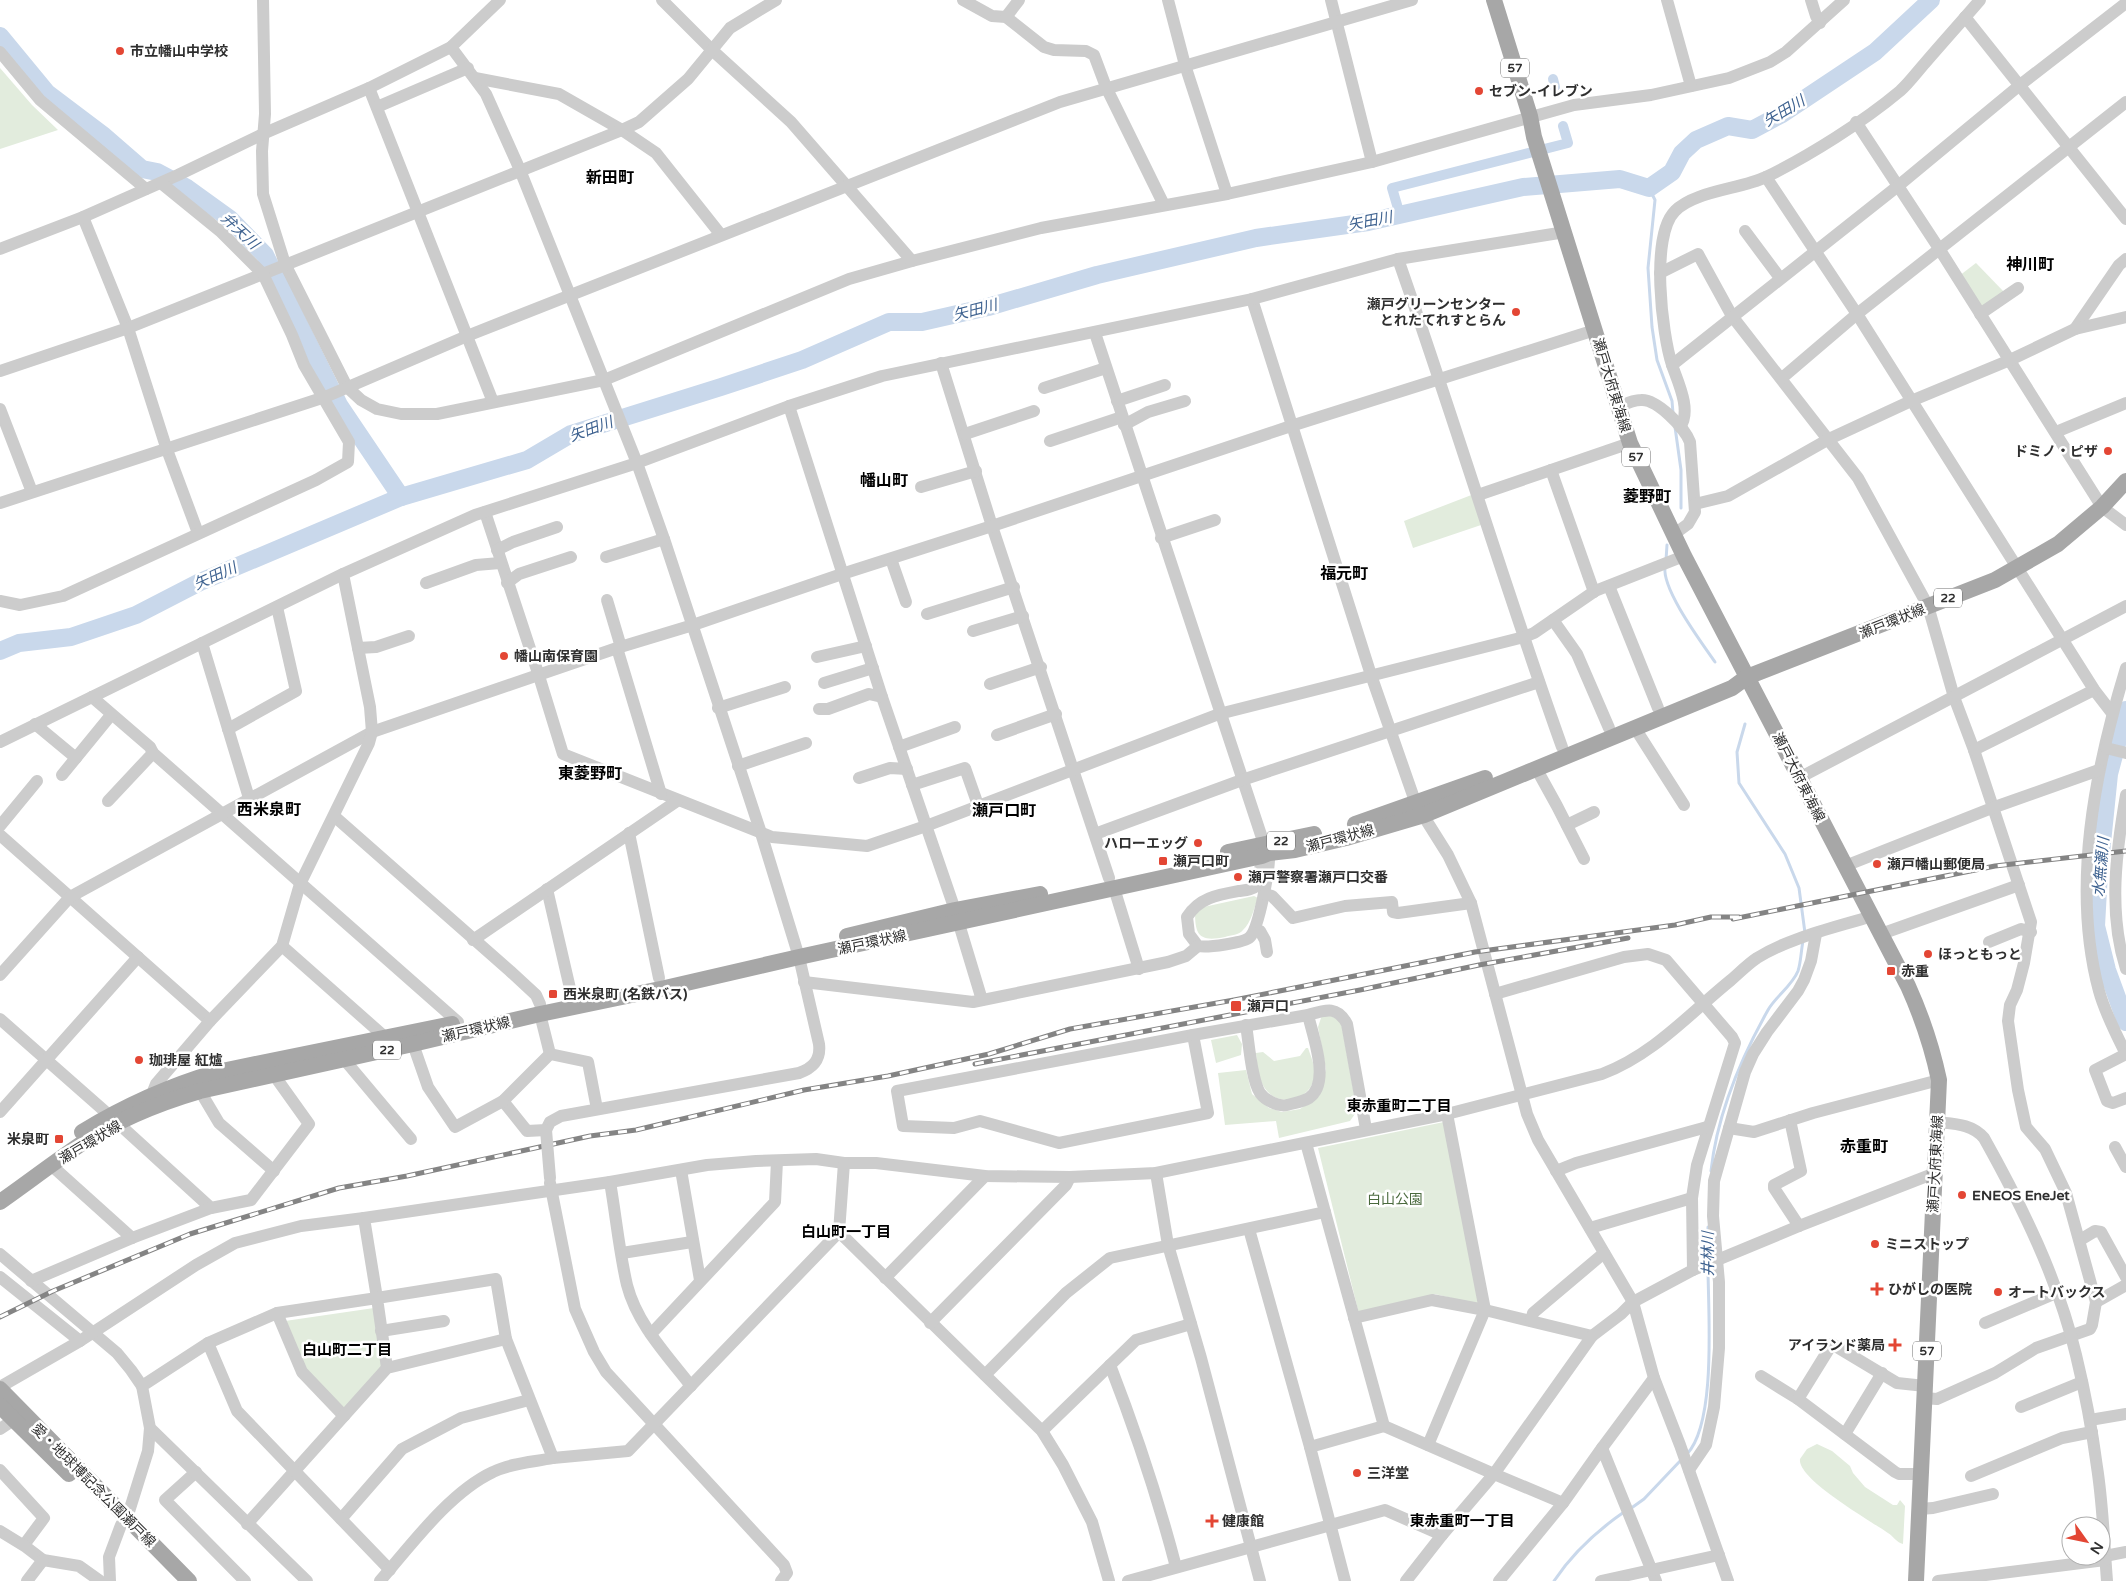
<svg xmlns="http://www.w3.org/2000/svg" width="2126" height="1581" font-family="'Varela Round','Noto Sans JP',sans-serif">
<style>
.green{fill:#e2ecdd}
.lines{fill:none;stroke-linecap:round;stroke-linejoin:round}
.stream{stroke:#c9d8eb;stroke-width:3}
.canal{stroke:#c9d8eb;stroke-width:10}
.river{stroke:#c9d8eb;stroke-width:18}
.minor{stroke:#ccc;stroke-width:12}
.major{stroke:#a7a7a7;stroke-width:16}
.rail-casing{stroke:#848484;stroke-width:5}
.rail{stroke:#fff;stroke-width:3;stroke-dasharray:9;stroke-linecap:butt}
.minor-bridge{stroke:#ccc;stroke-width:12}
.poi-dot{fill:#e34634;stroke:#fff;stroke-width:2}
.labels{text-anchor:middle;stroke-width:5;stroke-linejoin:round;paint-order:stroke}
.shield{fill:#fff;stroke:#6d6d6d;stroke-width:1}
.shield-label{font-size:12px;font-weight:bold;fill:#2f2f2f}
.poi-label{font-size:14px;font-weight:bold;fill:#2f2f2f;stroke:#fff;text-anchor:start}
.street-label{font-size:14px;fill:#2f2f2f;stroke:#fff}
.park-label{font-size:14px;fill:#4a6a3d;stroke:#fff}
.water-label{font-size:15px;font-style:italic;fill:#3e6290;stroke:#fff}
.neighbourhood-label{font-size:15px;font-weight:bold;fill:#000;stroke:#fff}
.quarter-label{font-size:16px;font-weight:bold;fill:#000;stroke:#fff}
</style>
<rect width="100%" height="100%" fill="#fff"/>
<g class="green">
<path d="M0,68L32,105L58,130L0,149Z"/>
<path d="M1976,263L2005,293L1982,309L1959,276Z"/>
<path d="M1474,494L1484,524L1413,548L1404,521Z"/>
<path d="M1254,896L1258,898C1254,908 1251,923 1243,930C1239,935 1231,935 1225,937C1200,942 1195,936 1195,912L1199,908Z"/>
<path d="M1322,1015L1340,1016L1357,1111L1350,1121L1279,1138L1276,1121L1225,1125L1218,1073L1246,1070L1252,1094L1269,1108L1282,1112L1300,1109L1319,1096L1326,1069L1318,1027Z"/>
<path d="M1237,1035L1242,1044L1241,1055L1216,1063L1211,1040Z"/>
<path d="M1306,1048H1308C1311,1057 1317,1070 1314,1079C1308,1102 1277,1108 1264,1087C1258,1078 1257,1063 1256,1053L1263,1052L1274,1061L1300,1056Z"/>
<path d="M1444,1122L1480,1305L1435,1294L1359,1314L1318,1148Z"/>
<path d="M374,1308L383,1372L346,1413L306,1372L285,1321Z"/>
<path d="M1817,1444L1832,1451L1850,1466L1853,1473L1865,1487L1893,1505H1897L1900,1500L1905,1506L1903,1544C1897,1543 1893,1536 1888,1533C1871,1521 1797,1479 1800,1459L1807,1449Z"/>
</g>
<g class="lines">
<g class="stream">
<path d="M1649,188L1655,200L1648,268L1652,327L1657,360L1672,401L1673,413"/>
<path d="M1675,427L1681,470V508"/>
<path d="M1666,560L1667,545"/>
<path d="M1665,567C1662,590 1702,643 1715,662"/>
<path d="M1745,724L1737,752L1739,783L1785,854L1799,888L1805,933"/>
<path d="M1711,1171C1717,1114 1740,1060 1768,1010C1775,997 1792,986 1798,971C1801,962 1801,951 1803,941"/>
<path d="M1708,1261V1227"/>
<path d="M1687,1454C1717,1422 1708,1311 1708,1267"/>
<path d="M1630,1509L1644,1499L1681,1460"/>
<path d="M1554,1581C1572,1554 1598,1530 1624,1512"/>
</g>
<g class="canal">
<path d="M1553,79L1555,87"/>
<path d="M1400,215L1392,188L1568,143L1563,126"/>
</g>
<g class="river">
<path d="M0,36L47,93L104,136L142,169L157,172L187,188L230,219L265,255L339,405L401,497"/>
<path d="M0,651L19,643L71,637L136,615L200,582L401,497L527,460L571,434L721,387L802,360L889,322H922L988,307L1097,275L1256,238L1368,222L1523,187L1620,179L1649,188L1672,172L1682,153L1696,140L1728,126L1752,130L1782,114L1875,52L1931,0"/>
<path d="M2126,710L2109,774L2099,872L2096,926L2107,970L2126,1022"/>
</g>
<g class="minor">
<path d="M263,0L265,114L262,151L263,194L285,264L347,387L361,400L377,409L401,414H437L604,380L849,279L912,261L1041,228L1227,194L1372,162L1574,105L1651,95L1729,78L1770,62L1786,52L1844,0"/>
<path d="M662,0L712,50L791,122L912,261"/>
<path d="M963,0L992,16L1006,17L1044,47L1054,50L1086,51L1094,55L1106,87L1164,205"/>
<path d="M1168,0L1185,65L1227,194"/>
<path d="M1331,0L1372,162"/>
<path d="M1667,0L1691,86"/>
<path d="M1811,0L1816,16L1820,23"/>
<path d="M1006,17L1019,0"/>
<path d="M1965,17L2126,219"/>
<path d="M451,47L486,94L520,170L637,463L664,539L761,833L799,957L819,1044C821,1060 813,1068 799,1073L561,1116L550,1122L546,1130L527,1131L503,1101L550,1054L588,1062L597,1109"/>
<path d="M0,52L40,100L146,189"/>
<path d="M475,78L559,94L622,130L656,153L721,235"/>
<path d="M369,88L493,402"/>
<path d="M377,107L468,68"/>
<path d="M1856,122L1940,250L2102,507L2126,525"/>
<path d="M1766,177L1857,314L2095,691L2112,713"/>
<path d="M83,217L128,328L166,447L198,533"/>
<path d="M1745,231L1780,278"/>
<path d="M0,249L83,217L178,175L265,133L369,88L451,47L500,0"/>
<path d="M1398,259C1455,421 1504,585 1562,747"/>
<path d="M1660,273L1698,254L1732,316L1858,478L1928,606L1954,697L1974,750L2031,922L2024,963L2017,990L2010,1005L2008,1021L2018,1090L2026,1127L2045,1149L2066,1193L2096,1302L2092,1325L2090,1329L2036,1348L1995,1373L1937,1399L1924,1398"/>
<path d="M1252,299L1371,675L1416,804L1448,855L1471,903L1527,1114L1538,1140L1633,1302L1654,1378L1680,1445L1728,1581"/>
<path d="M1980,314L2018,288"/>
<path d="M2075,329L2119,265L2126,259"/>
<path d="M1095,333L1264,844C1265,847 1268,851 1269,854C1270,867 1259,928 1250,937C1244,943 1207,948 1198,946L1189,934L1187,917C1199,898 1217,895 1239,891C1247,890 1251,890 1258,885L1263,848"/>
<path d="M941,363L992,526L1109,878"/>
<path d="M1672,365C1662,334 1650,236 1675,211C1694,191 1741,189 1766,177C1809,156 1863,122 1900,91C1909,83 1917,72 1925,63C1943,42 1962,21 1980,0"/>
<path d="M0,371L128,328L622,130L639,122L688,79L730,28L776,0"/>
<path d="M1782,378L1857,314L2126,102"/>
<path d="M1044,388L1106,368"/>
<path d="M1117,401L1165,385"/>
<path d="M789,406L882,697L955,910"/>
<path d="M1618,407C1625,404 1633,400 1641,400C1657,399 1684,427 1690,442L1695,512L1688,524L1673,535"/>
<path d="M0,409L32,492"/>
<path d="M1124,425L1148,412L1185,401"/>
<path d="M1680,427C1692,411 1678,382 1672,365L1898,186L2020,85L2126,3"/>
<path d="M2056,432L2126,403"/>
<path d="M965,434L1034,411"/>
<path d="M1050,441L1122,417"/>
<path d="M1551,470L1594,592"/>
<path d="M921,487L976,471"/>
<path d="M1478,495L1630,443"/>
<path d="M0,503L325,397L467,336L1060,102L1412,0"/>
<path d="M1695,504L1728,496L1829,439L1911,401L2010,360L2075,329L2126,317"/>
<path d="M485,512L539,676L563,754L772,837L867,846L926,826L1219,714L1524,637L1534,633L1595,591L1684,556"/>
<path d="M1161,538L1215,520"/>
<path d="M497,550L513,542L557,527"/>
<path d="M606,557L664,539"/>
<path d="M891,559L906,602"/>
<path d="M426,583L476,565L500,563"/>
<path d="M507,583L519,574L571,557"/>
<path d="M1609,586L1658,708"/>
<path d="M607,600L621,647"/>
<path d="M0,601L20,605L63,596L316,480L348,462L349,442L304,365L292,335L263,274L220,231L161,183"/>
<path d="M927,614L1014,587"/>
<path d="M1553,620L1577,654L1609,728"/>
<path d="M973,631L1023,616"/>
<path d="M202,643L249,798"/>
<path d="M358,648L376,647L409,636"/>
<path d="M617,648L661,794"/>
<path d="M817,657L866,646"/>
<path d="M2126,668C2095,769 2071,887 2099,991C2105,1013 2116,1034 2126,1054"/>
<path d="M824,683L873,668"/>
<path d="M990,684L1041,667"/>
<path d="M92,697L150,747L153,753L458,1022"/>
<path d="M718,708L785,687"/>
<path d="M819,709H828L869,694L882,697"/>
<path d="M35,724L76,758"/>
<path d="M1635,728L1684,805"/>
<path d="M228,729L296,691L277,607"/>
<path d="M997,735L1056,714"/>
<path d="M0,742L343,574L475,515L637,463L789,406L882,376L1252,299L1398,259L1565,232"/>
<path d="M899,747L955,727"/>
<path d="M2106,748L2126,753"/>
<path d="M1974,750L2094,690"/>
<path d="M738,766L806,743"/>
<path d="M1536,768L1557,806L1584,859"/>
<path d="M62,775L111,715"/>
<path d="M859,778L890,768L907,769"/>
<path d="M1799,778L2126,606"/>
<path d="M912,785L965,768L978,805"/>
<path d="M2126,795C2116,852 2108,913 2126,969"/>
<path d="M108,801L153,753"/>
<path d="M334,816L510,971L536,995L540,1004"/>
<path d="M1567,825L1594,812"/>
<path d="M0,826L37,781"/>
<path d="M629,833L659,978"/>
<path d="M1095,834L1242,780L1539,682"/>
<path d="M0,835L210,1021"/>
<path d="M1845,866L1992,808L2099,770"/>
<path d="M1114,888L1139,969"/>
<path d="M547,889L572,997"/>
<path d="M1265,894L1272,896L1293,918L1345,906L1392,902L1393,912L1398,913L1471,903"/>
<path d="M959,924L982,1000"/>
<path d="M1260,931L1265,940L1267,952"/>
<path d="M1881,934L2019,885"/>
<path d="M473,940L677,801"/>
<path d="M1989,942L2021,929L2031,932"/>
<path d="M282,946L386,1038"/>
<path d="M0,975L70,897L372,732L617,648L693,625L842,574L992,526L1291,426L1595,330"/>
<path d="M804,982L973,1002L1168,962L1186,956L1198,946"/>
<path d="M1495,994L1624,957L1648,954L1666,960L1732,1037L1735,1043L1697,1165L1692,1198L1693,1270"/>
<path d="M540,1014L550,1054"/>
<path d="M0,1019L109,1115L211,1208L251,1200L309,1124L274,1075"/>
<path d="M1246,1025C1249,1043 1251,1078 1260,1093C1265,1100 1278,1107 1287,1105C1294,1103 1302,1102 1309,1098C1331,1083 1313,1037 1308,1015"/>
<path d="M1193,1035L1208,1113L1059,1143L980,1121L954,1128L903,1126L897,1091Z"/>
<path d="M1193,1035L1308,1015C1325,1010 1337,1005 1347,1024L1366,1129"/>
<path d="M413,1044L428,1087L455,1127L503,1101"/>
<path d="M2126,1054L2095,1070L2107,1101L2113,1103L2126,1098"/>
<path d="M343,1058L411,1139"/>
<path d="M200,1091L219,1123L274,1171"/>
<path d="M152,1094L156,1084L210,1021L282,946L300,884L369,743L372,732L370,707L343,574"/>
<path d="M0,1112L138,957"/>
<path d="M1790,1120L1801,1171L1774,1185V1188L1799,1226"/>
<path d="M1937,1122C1955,1124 1972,1124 1984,1138C2022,1206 2058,1279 2076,1355C2085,1392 2092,1429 2097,1467C2103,1505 2104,1543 2107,1581"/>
<path d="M1729,1128L1754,1132L1813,1113L1939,1080"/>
<path d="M2115,1147L2126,1167"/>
<path d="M52,1166L132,1238"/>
<path d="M681,1170L700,1280"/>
<path d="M1556,1171L1576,1163L1707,1127"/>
<path d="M1156,1173L1168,1245L1201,1358L1260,1581"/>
<path d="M610,1182C616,1216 619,1251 627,1285C637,1324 667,1355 691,1386"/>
<path d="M550,1183L575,1309L594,1352L606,1372L784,1565L787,1573L781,1581"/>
<path d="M1325,1212L1384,1426L1310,1447L1345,1581"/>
<path d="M1590,1228L1692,1198"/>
<path d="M1249,1229L1310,1447"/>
<path d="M839,1232L1042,1431L1063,1465L1092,1522L1109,1581"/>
<path d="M2080,1240L2095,1231L2101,1232L2126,1277"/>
<path d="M622,1253L692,1242"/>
<path d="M0,1254L117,1353L131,1370L142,1386"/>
<path d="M0,1277L80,1341L196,1265L235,1243L301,1226L364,1218"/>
<path d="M885,1278L985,1176"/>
<path d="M31,1281L132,1238L211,1208"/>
<path d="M2096,1302L2126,1285"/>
<path d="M277,1313L302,1372L344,1416"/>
<path d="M1354,1318L1432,1300L1485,1310L1592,1336"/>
<path d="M1531,1321L1533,1313L1604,1253"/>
<path d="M930,1323L1066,1185L1070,1177"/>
<path d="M1985,1323L2056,1293"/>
<path d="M381,1331L444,1321"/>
<path d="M651,1334L775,1202L777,1161"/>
<path d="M208,1343L277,1313L377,1298L364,1218L610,1182L707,1165L756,1161L816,1159L844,1163H876L985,1176L1070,1177L1156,1173L1447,1114L1602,1074C1653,1055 1689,1014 1731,980C1739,973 1748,964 1757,958C1791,937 1834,928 1872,916"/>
<path d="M1110,1365C1136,1432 1158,1498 1176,1567"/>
<path d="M387,1368L377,1298L496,1279L506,1339L553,1458L628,1451L839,1232L844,1163"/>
<path d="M985,1375L1066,1293L1110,1258L1325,1212L1306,1143"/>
<path d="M1761,1376L1798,1399L1895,1472L1899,1474H1921"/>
<path d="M0,1387L80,1341"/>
<path d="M1798,1399L1832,1344L1897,1383L1925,1386"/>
<path d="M2021,1407L2082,1382"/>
<path d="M2090,1420L2126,1414"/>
<path d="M1384,1426L1494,1474L1592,1336L1621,1314L1633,1302L1693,1270L1799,1226L1935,1173"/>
<path d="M0,1429L21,1415"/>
<path d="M1042,1431L1136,1340L1191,1324"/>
<path d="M1845,1434L1882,1373"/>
<path d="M1428,1445L1485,1310L1447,1114"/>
<path d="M1602,1448L1654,1378"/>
<path d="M0,1470L44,1518L24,1545"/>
<path d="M1689,1470L1706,1445L1714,1407L1719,1348V1282L1713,1216L1714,1181L1745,1072L1753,1054L1767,1032L1798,991L1804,980L1811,961L1816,934"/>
<path d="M196,1472L165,1500L245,1581"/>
<path d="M1971,1476L2062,1438L2092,1432"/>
<path d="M1919,1509L1933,1508L1993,1494"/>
<path d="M127,1518L148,1451L150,1428"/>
<path d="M341,1519L402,1449L461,1418L529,1400"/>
<path d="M247,1524L387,1368L506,1339"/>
<path d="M0,1531L26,1547L43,1560L79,1566L100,1581"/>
<path d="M2105,1556L2126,1552"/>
<path d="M27,1581L43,1560"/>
<path d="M110,1581L109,1557L121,1525"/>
<path d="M307,1581L150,1428L142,1386L208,1343L237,1411L390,1570"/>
<path d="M380,1581C411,1545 450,1492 493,1472C511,1463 534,1462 553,1458"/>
<path d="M1128,1581L1385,1510L1442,1535L1494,1474L1563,1503L1602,1448L1656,1581"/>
<path d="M1406,1581L1442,1535"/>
<path d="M1499,1581L1563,1503"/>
<path d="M1601,1581L1719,1555"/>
<path d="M1938,1581L2105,1560"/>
</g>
<g class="major">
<path d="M1494,0L1530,116L1534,137L1630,443L1684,556L1908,986C1922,1017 1932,1047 1939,1080L1916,1581"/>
<path d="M1355,824L1485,778"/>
<path d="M1228,852L1314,834"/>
<path d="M847,936L955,910L1040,894"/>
<path d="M82,1132C125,1106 169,1086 217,1072L452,1024"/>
<path d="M0,1202C27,1183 53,1163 81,1144C117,1120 159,1103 200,1091L413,1044L540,1014L665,988L799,957L1262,856L1269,853L1295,850L1346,838L1424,815L1732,688L1747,677L1995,580L2058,544L2102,507L2126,481"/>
<path d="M0,1389L189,1581"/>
<path d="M0,1406L69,1474"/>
</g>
<g class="rail-casing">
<g id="rail">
<path d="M1733,919L1995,866L2126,851"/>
<path d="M975,1064L1360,990L1479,965L1628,938"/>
<path d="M0,1317L53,1291L190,1234L339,1188L407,1176L590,1136L636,1130L804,1090L888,1076L989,1054L1070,1029L1234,1000L1475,952L1675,925L1711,917H1739"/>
</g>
</g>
<use href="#rail" class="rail"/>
<path class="minor-bridge" d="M546,1130L550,1178"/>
</g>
<g class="poi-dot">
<circle cx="120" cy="51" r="5"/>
<circle cx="1479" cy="91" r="5"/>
<circle cx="1516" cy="312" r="5"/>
<circle cx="2108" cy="451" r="5"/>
<circle cx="504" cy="656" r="5"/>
<circle cx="1198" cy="843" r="5"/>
<rect x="1158" y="856" width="10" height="10" rx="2.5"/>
<circle cx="1877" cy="864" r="5"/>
<circle cx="1238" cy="877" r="5"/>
<circle cx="1928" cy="954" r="5"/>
<rect x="1886" y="966" width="10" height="10" rx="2.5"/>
<rect x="548" y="989" width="10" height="10" rx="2.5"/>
<rect x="1230" y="1000" width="12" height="12" rx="2.5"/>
<circle cx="139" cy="1060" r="5"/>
<rect x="54" y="1134" width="10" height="10" rx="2.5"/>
<circle cx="1962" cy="1195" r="5"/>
<circle cx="1875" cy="1244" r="5"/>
<path d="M1874.5 1281.5h5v5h5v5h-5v5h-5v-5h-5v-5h5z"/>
<circle cx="1998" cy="1292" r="5"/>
<path d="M1892.5 1337.5h5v5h5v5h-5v5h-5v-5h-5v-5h5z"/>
<circle cx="1357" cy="1473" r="5"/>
<path d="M1209.5 1513.5h5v5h5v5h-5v5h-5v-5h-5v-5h5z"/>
</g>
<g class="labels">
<g class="shield">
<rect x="1501" y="58.5" width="28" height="19" rx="4"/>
<rect x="1622" y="447.5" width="28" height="19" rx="4"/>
<rect x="1934" y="588.5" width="28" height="19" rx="4"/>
<rect x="1267" y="831.5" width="28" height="19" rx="4"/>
<rect x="373" y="1040.5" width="28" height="19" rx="4"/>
<rect x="1913" y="1341.5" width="28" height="19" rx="4"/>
</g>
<g class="shield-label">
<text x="1515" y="72">57</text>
<text x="1636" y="461">57</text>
<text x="1948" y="602">22</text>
<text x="1281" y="845">22</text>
<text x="387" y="1054">22</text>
<text x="1927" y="1355">57</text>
</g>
<g class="poi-label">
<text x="130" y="56">市立幡山中学校</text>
<text x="1489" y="96">セブン-イレブン</text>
<text x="1506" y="309" text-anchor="end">瀬戸グリーンセンター<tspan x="1506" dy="16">とれたてれすとらん</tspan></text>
<text x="2098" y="456" text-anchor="end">ドミノ・ピザ</text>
<text x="514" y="661">幡山南保育園</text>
<text x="1188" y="848" text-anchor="end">ハローエッグ</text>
<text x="1173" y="866">瀬戸口町</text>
<text x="1887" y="869">瀬戸幡山郵便局</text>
<text x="1248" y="882">瀬戸警察署瀬戸口交番</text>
<text x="1938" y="959">ほっともっと</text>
<text x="1901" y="976">赤重</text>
<text x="563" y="999">西米泉町 (名鉄バス)</text>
<text x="1247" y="1011">瀬戸口</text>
<text x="149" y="1065">珈琲屋 紅爐</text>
<text x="49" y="1144" text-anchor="end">米泉町</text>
<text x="1972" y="1200">ENEOS EneJet</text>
<text x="1885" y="1249">ミニストップ</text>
<text x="1888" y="1294">ひがしの医院</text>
<text x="2008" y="1297">オートバックス</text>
<text x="1885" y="1350" text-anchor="end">アイランド薬局</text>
<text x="1367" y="1478">三洋堂</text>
<text x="1222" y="1526">健康館</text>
</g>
<g class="street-label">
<text transform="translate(1612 385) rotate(73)" y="5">瀬戸大府東海線</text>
<text transform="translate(1892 621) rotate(-22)" y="5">瀬戸環状線</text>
<text transform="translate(1799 777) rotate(63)" y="5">瀬戸大府東海線</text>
<text transform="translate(1340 838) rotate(-15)" y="5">瀬戸環状線</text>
<text transform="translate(872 942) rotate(-12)" y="5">瀬戸環状線</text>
<text transform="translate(476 1029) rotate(-13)" y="5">瀬戸環状線</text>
<text transform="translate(90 1142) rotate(-31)" y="5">瀬戸環状線</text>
<text transform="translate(1935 1164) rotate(-87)" y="5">瀬戸大府東海線</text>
<text transform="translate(94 1485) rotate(45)" y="5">愛・地球博記念公園瀬戸線</text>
</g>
<g class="park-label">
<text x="1395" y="1204">白山公園</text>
</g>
<g class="water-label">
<text transform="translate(1784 111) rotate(-31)" y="5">矢田川</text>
<text transform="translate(1370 221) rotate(-11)" y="5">矢田川</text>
<text transform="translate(240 231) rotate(43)" y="5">弁天川</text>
<text transform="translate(975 310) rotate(-14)" y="5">矢田川</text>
<text transform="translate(591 429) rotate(-20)" y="5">矢田川</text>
<text transform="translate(215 576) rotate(-24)" y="5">矢田川</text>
<text transform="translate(2101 867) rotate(-85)" y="5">水無瀬川</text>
<text transform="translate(1708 1254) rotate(-90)" y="5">井林川</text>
</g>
<g class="neighbourhood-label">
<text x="1399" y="1111">東赤重町二丁目</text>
<text x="846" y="1237">白山町一丁目</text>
<text x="347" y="1355">白山町二丁目</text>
<text x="1462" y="1526">東赤重町一丁目</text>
</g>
<g class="quarter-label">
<text x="610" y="183">新田町</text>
<text x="2030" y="270">神川町</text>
<text x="884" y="486">幡山町</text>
<text x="1647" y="502">菱野町</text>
<text x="1344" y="579">福元町</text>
<text x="590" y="779">東菱野町</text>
<text x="269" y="815">西米泉町</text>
<text x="1004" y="816">瀬戸口町</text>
<text x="1864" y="1152">赤重町</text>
</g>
</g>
<g transform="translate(2086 1541) rotate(123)"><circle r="24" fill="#ffffff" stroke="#acacac"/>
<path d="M0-4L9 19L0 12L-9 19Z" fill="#e34634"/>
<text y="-8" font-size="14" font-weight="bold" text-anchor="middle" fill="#2f2f2f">N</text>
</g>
</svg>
